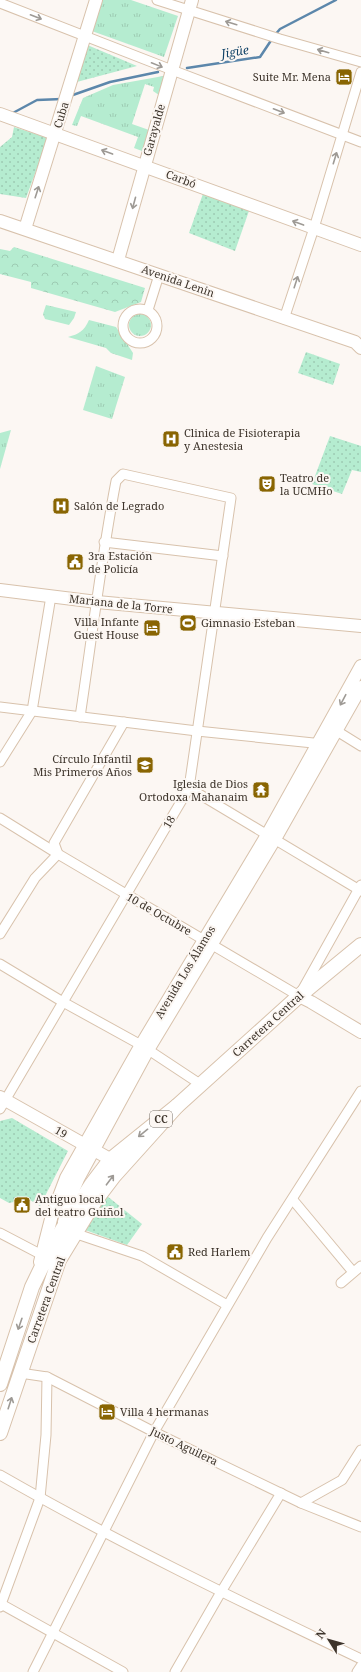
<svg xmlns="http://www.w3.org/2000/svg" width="361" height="1672" font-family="'Noto Serif',serif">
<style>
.grass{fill:url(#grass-tufts)}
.forest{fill:url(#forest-crowns)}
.park{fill:url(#park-dots)}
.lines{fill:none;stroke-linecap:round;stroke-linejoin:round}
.stream{stroke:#5c87ab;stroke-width:2.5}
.street-casing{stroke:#d8c2ac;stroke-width:11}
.secondary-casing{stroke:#d8c2ac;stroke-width:14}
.primary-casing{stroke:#d8c2ac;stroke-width:16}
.street{stroke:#fff;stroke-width:9}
.secondary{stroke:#fff;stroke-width:12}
.primary{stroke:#fff;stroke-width:14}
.oneway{stroke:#9e9a95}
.labels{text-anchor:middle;stroke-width:4;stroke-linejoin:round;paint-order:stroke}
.shield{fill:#fcf7f3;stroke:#766e67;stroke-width:1}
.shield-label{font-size:10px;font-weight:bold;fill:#3d342b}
.poi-label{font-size:11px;fill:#3d342b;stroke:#fcf7f3;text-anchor:start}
.street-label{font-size:11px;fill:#3d342b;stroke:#fcf7f3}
.water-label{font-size:12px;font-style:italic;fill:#124468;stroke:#fcf7f3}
</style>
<defs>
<pattern id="grass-tufts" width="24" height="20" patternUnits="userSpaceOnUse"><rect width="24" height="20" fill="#b5ecd0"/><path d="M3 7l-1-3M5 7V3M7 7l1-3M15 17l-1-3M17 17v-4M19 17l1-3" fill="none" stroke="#9dcbb3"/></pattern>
<pattern id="forest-crowns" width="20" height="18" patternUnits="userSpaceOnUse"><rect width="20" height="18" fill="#b5ecd0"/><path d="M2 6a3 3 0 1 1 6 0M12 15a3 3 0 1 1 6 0" fill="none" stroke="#9dcbb3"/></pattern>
<pattern id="park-dots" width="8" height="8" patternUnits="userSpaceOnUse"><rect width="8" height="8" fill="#b5ecd0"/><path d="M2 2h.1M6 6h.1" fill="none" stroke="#9dcbb3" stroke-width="1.8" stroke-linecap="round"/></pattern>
</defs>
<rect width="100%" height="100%" fill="#fcf7f3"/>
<g class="grass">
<path d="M98,0H131L178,16L164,57L89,30Z"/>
<path d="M169,75L162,97L153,91L154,87L145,84L132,124L149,130L142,151L134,148L138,137L81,116L77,126L72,125L83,98L113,85Z"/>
<path d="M46,305L76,312L74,318L69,325L45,319L43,314Z"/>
<circle cx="140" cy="325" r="11"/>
<path d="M89,320L116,327L133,353L132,360L111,353L106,348L68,337C79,334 84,331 89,320Z"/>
<path d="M96,366L125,377L112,419L83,410Z"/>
<path d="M11,430L0,469V433Z"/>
</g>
<path class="forest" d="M14,247L145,288L141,302L115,312L31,288V282L0,274V249L10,251Z"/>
<g class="park">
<path d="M85,44L137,66L73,83Z"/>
<path d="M14,127L48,138L26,198L0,194V147L12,137Z"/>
<path d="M204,191L250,208L235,251L189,233Z"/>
<path d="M306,352L340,364L333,385L298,373Z"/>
<path d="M330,436L361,446V472L352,470L342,494L312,484Z"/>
<path d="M12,1118L68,1151L40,1206L28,1199L9,1203L0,1198V1121Z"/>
<path d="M107,1196L142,1224L127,1245L85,1230Z"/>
</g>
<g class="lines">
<g class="stream">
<path d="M275,35L280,29L336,0"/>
<path d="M187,68L260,57L272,39"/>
<path d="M70,96L110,82L158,72"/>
<path d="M11,114L37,100L62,99"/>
</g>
<g class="street-casing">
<g id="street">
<path d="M157,0L280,39L361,62"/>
<path d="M0,3L172,70L361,142"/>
<circle cx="140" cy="326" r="17"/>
<path d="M148,310L159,275"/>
<path d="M284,319L314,228L361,72"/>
<path d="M104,542L223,556"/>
<path d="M0,707L197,731L323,744"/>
<path d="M332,728L361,746"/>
<path d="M0,762L32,711L51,596"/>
<path d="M189,788L361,891"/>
<path d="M0,818L58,854L299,996L361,885"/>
<path d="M0,934L35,878L58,854L54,843L124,722"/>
<path d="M0,964L63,1002L141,1045L200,1084"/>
<path d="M0,1109L189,788L231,498L123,474L116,481C101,559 92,638 80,717"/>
<path d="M293,1200L353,1272"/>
<path d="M0,1233L42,1255"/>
<path d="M74,1233L142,1256L227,1305"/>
<path d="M341,1283L361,1266"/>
<path d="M20,1373L47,1377L154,1432L301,1503L361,1527"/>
<path d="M0,1475C117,1542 239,1601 361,1659"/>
<path d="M301,1503L342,1480L361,1450"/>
<path d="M1,1604L123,1672"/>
<path d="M0,1607L40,1498L46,1435L47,1377"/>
<path d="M33,1672L154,1432L267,1238L361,1091"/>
<path d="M175,1672L221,1592L281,1493"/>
<path d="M357,1672L361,1666"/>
</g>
</g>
<g class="secondary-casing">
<g id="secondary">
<path d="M0,114L361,245"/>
<path d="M0,221L355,342L361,348"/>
<path d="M25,229L96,0"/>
<path d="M118,260L192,0"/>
<path d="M0,590L97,602L361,626"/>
<path d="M299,996L311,1002L361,1032"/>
<path d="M0,1097L117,1163"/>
<path d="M64,1222L71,1195L78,1179L148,1050L275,839L361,687"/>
<path d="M40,1262L52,1215L66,1178L141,1045L267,835L361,666"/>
</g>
</g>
<g class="primary-casing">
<g id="primary">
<path d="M177,1106L299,996L361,945"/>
<path d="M0,1384L32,1287L48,1254L63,1228L91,1185L110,1160L177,1106L114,1176L95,1201L59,1260L0,1433"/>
</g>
</g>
<use href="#street" class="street"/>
<use href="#secondary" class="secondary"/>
<use href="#primary" class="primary"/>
</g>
<defs><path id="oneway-shaft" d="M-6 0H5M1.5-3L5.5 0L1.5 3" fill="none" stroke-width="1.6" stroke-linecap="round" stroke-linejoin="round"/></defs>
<g class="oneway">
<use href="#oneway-shaft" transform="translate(36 17) rotate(21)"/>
<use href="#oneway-shaft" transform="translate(231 23) rotate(-163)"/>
<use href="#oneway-shaft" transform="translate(323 51) rotate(-164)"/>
<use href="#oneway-shaft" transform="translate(157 65) rotate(22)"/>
<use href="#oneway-shaft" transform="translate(279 111) rotate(21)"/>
<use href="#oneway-shaft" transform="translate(107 152) rotate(-160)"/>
<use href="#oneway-shaft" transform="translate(335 158) rotate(-73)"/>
<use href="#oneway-shaft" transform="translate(37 192) rotate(-72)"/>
<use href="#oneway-shaft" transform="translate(134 203) rotate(105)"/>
<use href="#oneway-shaft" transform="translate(298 223) rotate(-160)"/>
<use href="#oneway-shaft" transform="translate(296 282) rotate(-72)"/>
<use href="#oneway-shaft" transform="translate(343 700) rotate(118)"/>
<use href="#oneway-shaft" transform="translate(143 1133) rotate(141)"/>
<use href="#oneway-shaft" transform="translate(110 1180) rotate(-53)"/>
<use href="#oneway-shaft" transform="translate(20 1324) rotate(109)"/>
<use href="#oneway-shaft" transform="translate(10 1403) rotate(-72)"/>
</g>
<defs>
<g id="hotel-square" transform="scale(0.9)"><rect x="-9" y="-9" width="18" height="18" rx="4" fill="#896502" stroke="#fcf7f3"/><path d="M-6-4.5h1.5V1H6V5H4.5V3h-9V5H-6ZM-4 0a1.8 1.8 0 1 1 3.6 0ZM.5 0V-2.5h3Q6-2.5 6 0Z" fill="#fff"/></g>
<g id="hospital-square" transform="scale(0.9)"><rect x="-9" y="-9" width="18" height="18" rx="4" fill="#896502" stroke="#fcf7f3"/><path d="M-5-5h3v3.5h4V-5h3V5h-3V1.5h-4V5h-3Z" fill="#fff"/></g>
<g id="theatre-square" transform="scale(0.9)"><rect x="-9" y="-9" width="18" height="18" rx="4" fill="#896502" stroke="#fcf7f3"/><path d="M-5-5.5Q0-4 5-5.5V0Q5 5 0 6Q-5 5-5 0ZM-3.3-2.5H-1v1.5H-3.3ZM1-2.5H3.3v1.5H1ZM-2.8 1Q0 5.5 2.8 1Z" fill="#fff"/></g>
<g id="civic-square" transform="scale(0.9)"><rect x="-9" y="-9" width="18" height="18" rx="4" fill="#896502" stroke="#fcf7f3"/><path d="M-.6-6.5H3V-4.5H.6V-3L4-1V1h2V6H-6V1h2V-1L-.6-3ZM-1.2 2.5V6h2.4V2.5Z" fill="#fff"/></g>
<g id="stadium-square" transform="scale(0.9)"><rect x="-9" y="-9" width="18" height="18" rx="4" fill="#896502" stroke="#fcf7f3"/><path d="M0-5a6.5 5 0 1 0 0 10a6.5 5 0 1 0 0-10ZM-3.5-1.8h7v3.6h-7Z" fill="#fff"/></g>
<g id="school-square" transform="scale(0.9)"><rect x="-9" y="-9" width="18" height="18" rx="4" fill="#896502" stroke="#fcf7f3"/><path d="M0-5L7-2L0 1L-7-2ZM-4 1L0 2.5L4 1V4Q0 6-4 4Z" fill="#fff"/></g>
<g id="temple-square" transform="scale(0.9)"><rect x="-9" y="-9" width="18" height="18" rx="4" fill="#896502" stroke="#fcf7f3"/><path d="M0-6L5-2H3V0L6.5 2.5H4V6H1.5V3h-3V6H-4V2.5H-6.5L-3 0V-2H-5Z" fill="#fff"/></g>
</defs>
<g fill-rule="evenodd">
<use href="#hotel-square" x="344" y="77"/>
<use href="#hospital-square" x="171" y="439"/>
<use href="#theatre-square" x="267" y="484"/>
<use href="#hospital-square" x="61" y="506"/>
<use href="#civic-square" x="75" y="562"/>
<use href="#stadium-square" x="188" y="623"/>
<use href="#hotel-square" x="152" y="628"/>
<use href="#school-square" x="145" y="765"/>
<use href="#temple-square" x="261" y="790"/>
<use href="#civic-square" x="22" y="1205"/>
<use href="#civic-square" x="175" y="1252"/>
<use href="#hotel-square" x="107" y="1412"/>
</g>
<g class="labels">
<rect class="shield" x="150" y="1111" width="22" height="16" rx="3"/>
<g class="shield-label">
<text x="161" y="1123">CC</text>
</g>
<g class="poi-label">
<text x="331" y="81" text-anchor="end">Suite Mr. Mena</text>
<text x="184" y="437">Clinica de Fisioterapia<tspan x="184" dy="13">y Anestesia</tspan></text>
<text x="280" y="482">Teatro de<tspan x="280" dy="13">la UCMHo</tspan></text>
<text x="74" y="510">Salón de Legrado</text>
<text x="88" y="560">3ra Estación<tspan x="88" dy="13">de Policía</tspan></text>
<text x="139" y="626" text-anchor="end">Villa Infante<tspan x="139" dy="13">Guest House</tspan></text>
<text x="201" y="627">Gimnasio Esteban</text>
<text x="132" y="763" text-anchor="end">Círculo Infantil<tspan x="132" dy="13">Mis Primeros Años</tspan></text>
<text x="248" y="788" text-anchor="end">Iglesia de Dios<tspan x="248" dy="13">Ortodoxa Mahanaim</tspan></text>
<text x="35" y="1203">Antiguo local<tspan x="35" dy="13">del teatro Guiñol</tspan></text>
<text x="188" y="1256">Red Harlem</text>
<text x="120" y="1416">Villa 4 hermanas</text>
</g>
<g class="street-label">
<text transform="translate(61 115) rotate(-73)" y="4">Cuba</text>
<text transform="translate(154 130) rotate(-74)" y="4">Garayalde</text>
<text transform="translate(181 179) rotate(21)" y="4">Carbó</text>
<text transform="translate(178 281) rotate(19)" y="4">Avenida Lenin</text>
<text transform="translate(121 604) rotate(6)" y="4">Mariana de la Torre</text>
<text transform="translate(169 822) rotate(-59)" y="4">18</text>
<text transform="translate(159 914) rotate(30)" y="4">10 de Octubre</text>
<text transform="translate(185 972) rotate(-59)" y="4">Avenida Los Álamos</text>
<text transform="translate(268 1024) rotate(-42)" y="4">Carretera Central</text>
<text transform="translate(61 1132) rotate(30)" y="4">19</text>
<text transform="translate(46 1300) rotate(-70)" y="4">Carretera Central</text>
<text transform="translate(184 1446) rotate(26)" y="4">Justo Aguilera</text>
</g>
<g class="water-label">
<text transform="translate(235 52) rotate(-9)" y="4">Jigüe</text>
</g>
</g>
<g transform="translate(329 1640) rotate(307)" stroke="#fcf7f3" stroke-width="3" paint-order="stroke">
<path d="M0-3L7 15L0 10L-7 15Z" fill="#3d342b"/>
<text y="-6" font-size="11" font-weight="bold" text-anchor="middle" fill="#3d342b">N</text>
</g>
</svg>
